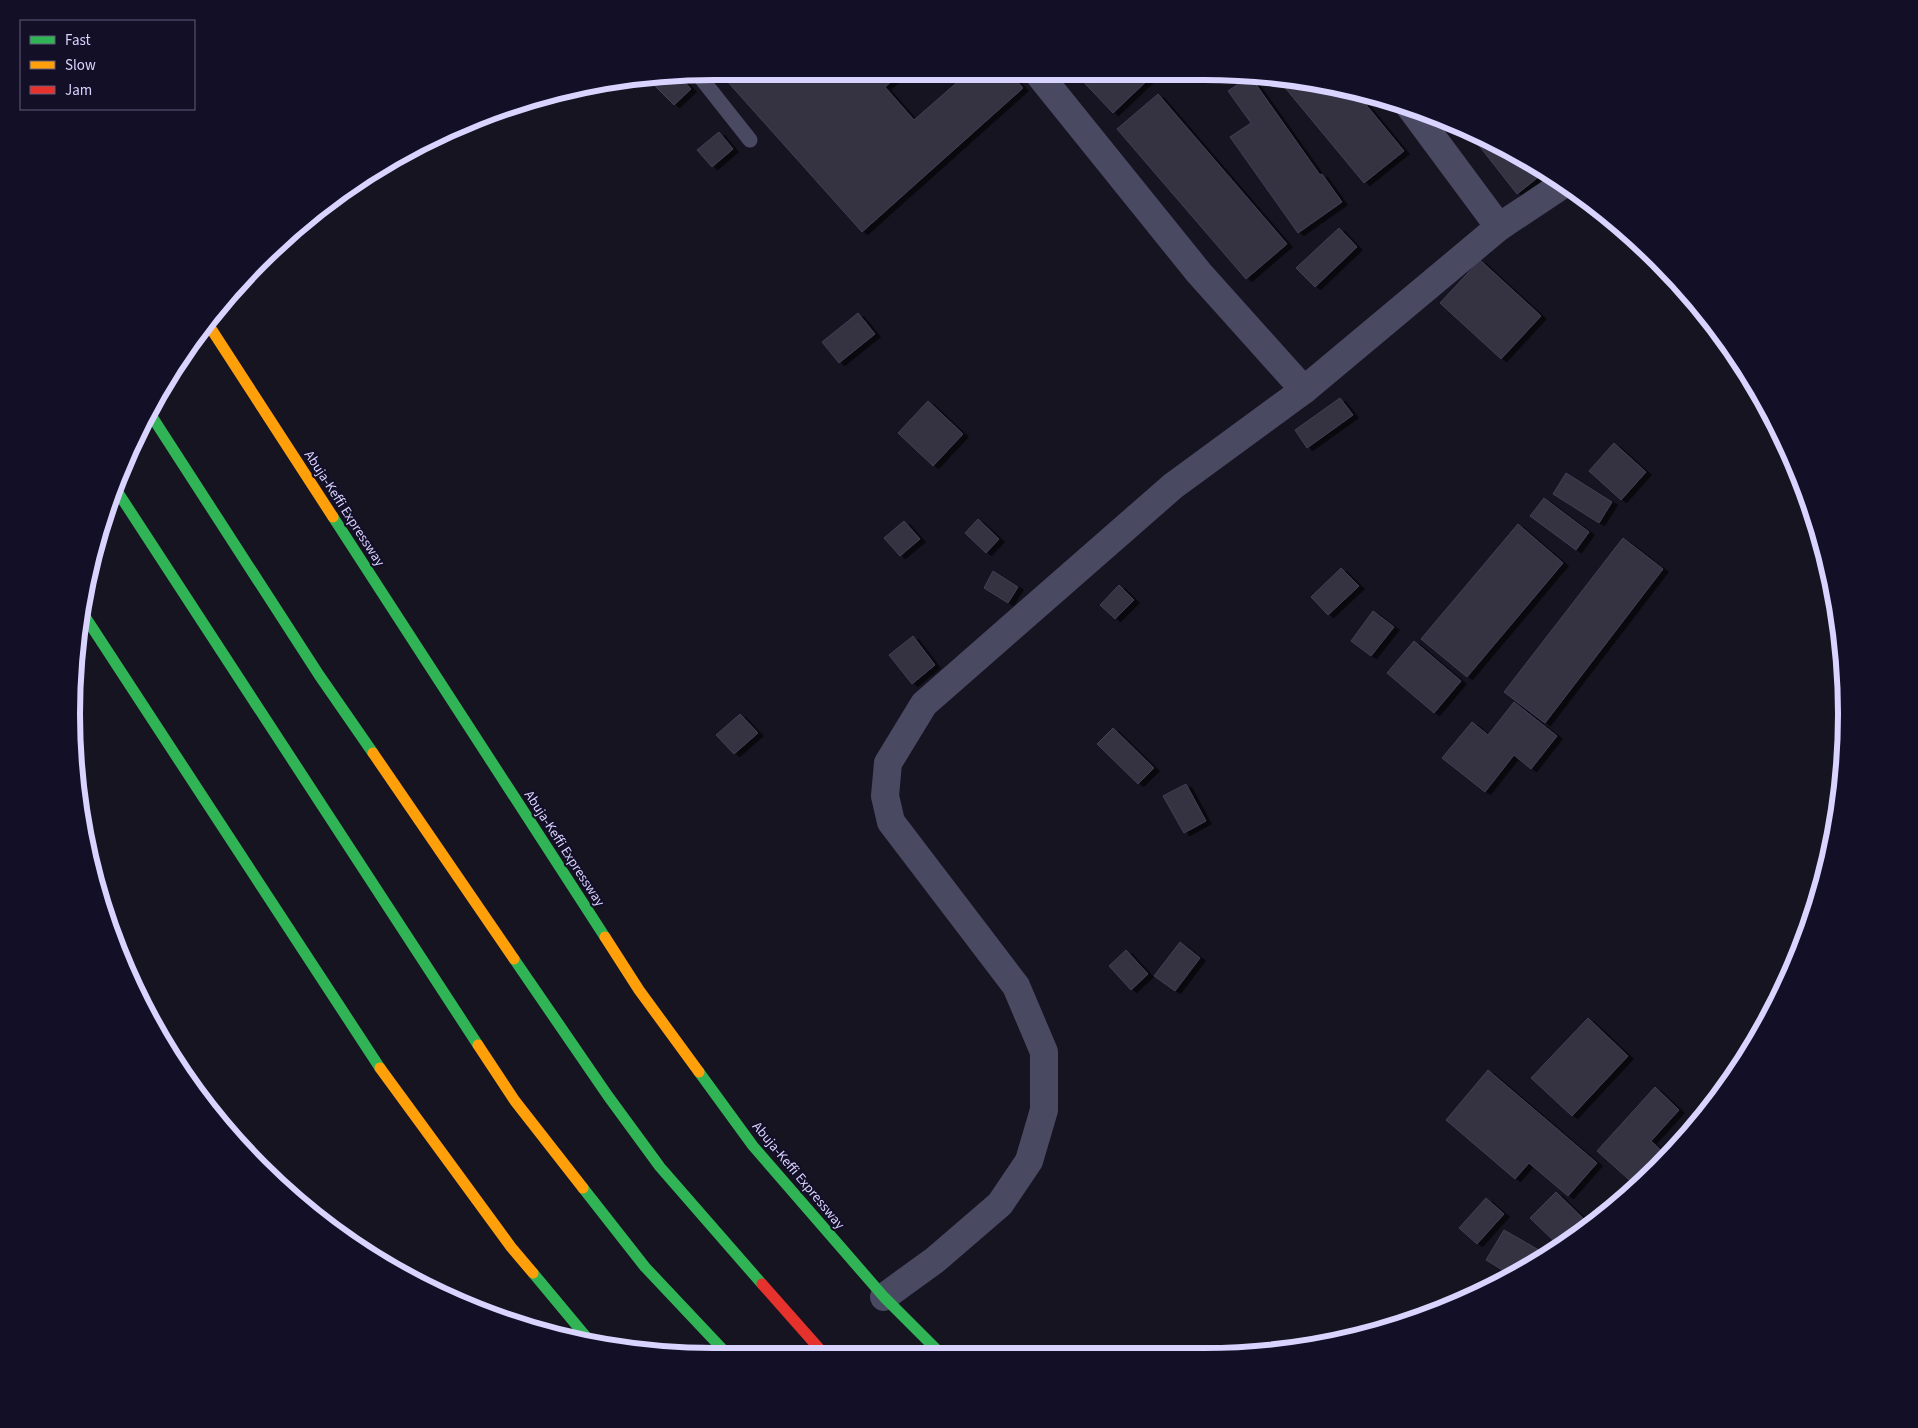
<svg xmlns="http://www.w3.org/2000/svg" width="1918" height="1428" font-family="'Source Sans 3',sans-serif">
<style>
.building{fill:#343243;stroke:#433f54;filter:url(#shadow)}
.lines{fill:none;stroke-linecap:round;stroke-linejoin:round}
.lane{stroke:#4a4962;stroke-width:15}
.street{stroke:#4a4962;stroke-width:28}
.fast{stroke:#30b455;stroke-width:11}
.slow{stroke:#ff9f0a;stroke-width:11}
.jam{stroke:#e5322d;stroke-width:11}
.labels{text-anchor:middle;stroke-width:4.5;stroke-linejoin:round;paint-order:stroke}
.street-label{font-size:14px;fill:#d9d4ff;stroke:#130f26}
.rim{fill:none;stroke:#d9d4ff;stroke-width:6}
</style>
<defs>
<filter id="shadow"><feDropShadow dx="5.5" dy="3" stdDeviation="0" flood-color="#0009"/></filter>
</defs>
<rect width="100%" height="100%" fill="#161421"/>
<g class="building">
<path d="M718,71L902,72L885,87L914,120L969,72H1008L1023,88L862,232Z"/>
<path d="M1074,72H1150L1153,75L1113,113Z"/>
<path d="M679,76L691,89L674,105L649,80Z"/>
<path d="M1250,76L1320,175L1322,174L1342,202L1298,233L1230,137L1251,123L1228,91Z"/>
<path d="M1277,78L1354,90L1404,151L1364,183Z"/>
<path d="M1158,94L1287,244L1246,279L1117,129Z"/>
<path d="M1466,129L1546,171L1517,194Z"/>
<path d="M719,132L733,149L712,167L697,150Z"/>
<path d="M1339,228L1357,247L1315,287L1296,268Z"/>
<path d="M1480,260L1541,316L1501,359L1440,303Z"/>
<path d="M858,313L875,334L839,363L822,342Z"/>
<path d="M1340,398L1353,415L1307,448L1295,430Z"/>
<path d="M928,401L963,434L933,466L898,433Z"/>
<path d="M1614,443L1646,472L1621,500L1589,471Z"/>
<path d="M1566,473L1612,502L1599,523L1553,494Z"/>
<path d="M1544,498L1589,532L1576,550L1530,516Z"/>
<path d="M978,519L999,539L986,553L965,533Z"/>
<path d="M904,521L920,539L900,556L884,538Z"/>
<path d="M1518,524L1563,563L1467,677L1421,639Z"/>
<path d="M1623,538L1663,569L1545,723L1504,692Z"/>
<path d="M1341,568L1359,586L1328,615L1311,597Z"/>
<path d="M993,571L1018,587L1008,603L984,588Z"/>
<path d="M1119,585L1134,600L1115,619L1100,605Z"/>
<path d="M1373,611L1394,627L1371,656L1351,641Z"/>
<path d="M913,636L935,665L912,684L889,655Z"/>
<path d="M1414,641L1461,681L1434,713L1387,673Z"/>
<path d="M1514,702L1557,736L1531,769L1514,755L1485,792L1442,758L1472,722L1488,735Z"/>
<path d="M740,714L758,733L734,754L716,735Z"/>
<path d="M1113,728L1154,768L1138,784L1097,744Z"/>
<path d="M1186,784L1206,821L1184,833L1163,796Z"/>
<path d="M1180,942L1200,958L1175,991L1154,976Z"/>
<path d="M1126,950L1148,974L1131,990L1109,966Z"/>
<path d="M1588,1018L1628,1056L1572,1116L1531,1078Z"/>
<path d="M1488,1070L1597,1163L1568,1196L1529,1163L1515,1179L1446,1120Z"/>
<path d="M1655,1087L1679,1110L1651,1141L1666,1155L1636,1186L1597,1151Z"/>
<path d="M1556,1192L1591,1226L1558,1245L1530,1218Z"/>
<path d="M1486,1198L1504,1214L1477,1244L1459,1228Z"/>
<path d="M1504,1230L1544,1253L1509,1274L1486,1260Z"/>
</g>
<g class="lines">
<path class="lane" d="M697,73L750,140"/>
<g class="street">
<path d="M1037,72L1199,273L1304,390"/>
<path d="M1410,107L1499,227"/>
<path d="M884,1297L935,1260L1000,1204L1029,1161L1044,1110V1052L1016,986L891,822L885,796L888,763L924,704L1173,486L1304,390L1499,227L1565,183"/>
</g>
<g class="fast">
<path d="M149,412L319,675L373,753"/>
<path d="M117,491L478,1045"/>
<path d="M333,517L605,937"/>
<path d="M82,612L380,1068"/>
<path d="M514,959L608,1096L660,1167L762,1284"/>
<path d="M699,1072L753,1146L884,1297L941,1354"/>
<path d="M583,1188L645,1267L728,1355"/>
<path d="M533,1273L588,1339"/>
</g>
<g class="slow">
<path d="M208,324L333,517"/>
<path d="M373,753L514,959"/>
<path d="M605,937L639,990L699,1072"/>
<path d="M478,1045L515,1101L583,1188"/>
<path d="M380,1068L511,1247L533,1273"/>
</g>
<path class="jam" d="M762,1284L824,1354"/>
</g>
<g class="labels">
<g class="street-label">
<text transform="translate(345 508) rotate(57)" y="5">Abuja-Keffi Expressway</text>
<text transform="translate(565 848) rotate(57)" y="5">Abuja-Keffi Expressway</text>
<text transform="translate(799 1175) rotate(50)" y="5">Abuja-Keffi Expressway</text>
</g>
</g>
<path d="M0 0H1918V1428H0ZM714 80H1204A634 634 0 0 1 1838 714V714A634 634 0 0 1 1204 1348H714A634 634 0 0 1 80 714V714A634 634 0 0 1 714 80Z" fill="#130f26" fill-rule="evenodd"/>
<path class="rim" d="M714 80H1204A634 634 0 0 1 1838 714V714A634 634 0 0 1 1204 1348H714A634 634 0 0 1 80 714V714A634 634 0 0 1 714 80Z"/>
<rect x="20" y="20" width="175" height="90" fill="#130f26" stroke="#625e7d"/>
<rect x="30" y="36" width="25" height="8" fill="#30b455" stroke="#625e7d"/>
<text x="65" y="45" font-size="15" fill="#d9d4ff">Fast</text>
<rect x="30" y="61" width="25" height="8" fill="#ff9f0a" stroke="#625e7d"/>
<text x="65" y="70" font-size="15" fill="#d9d4ff">Slow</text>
<rect x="30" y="86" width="25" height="8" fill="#e5322d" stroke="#625e7d"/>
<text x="65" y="95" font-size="15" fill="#d9d4ff">Jam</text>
</svg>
